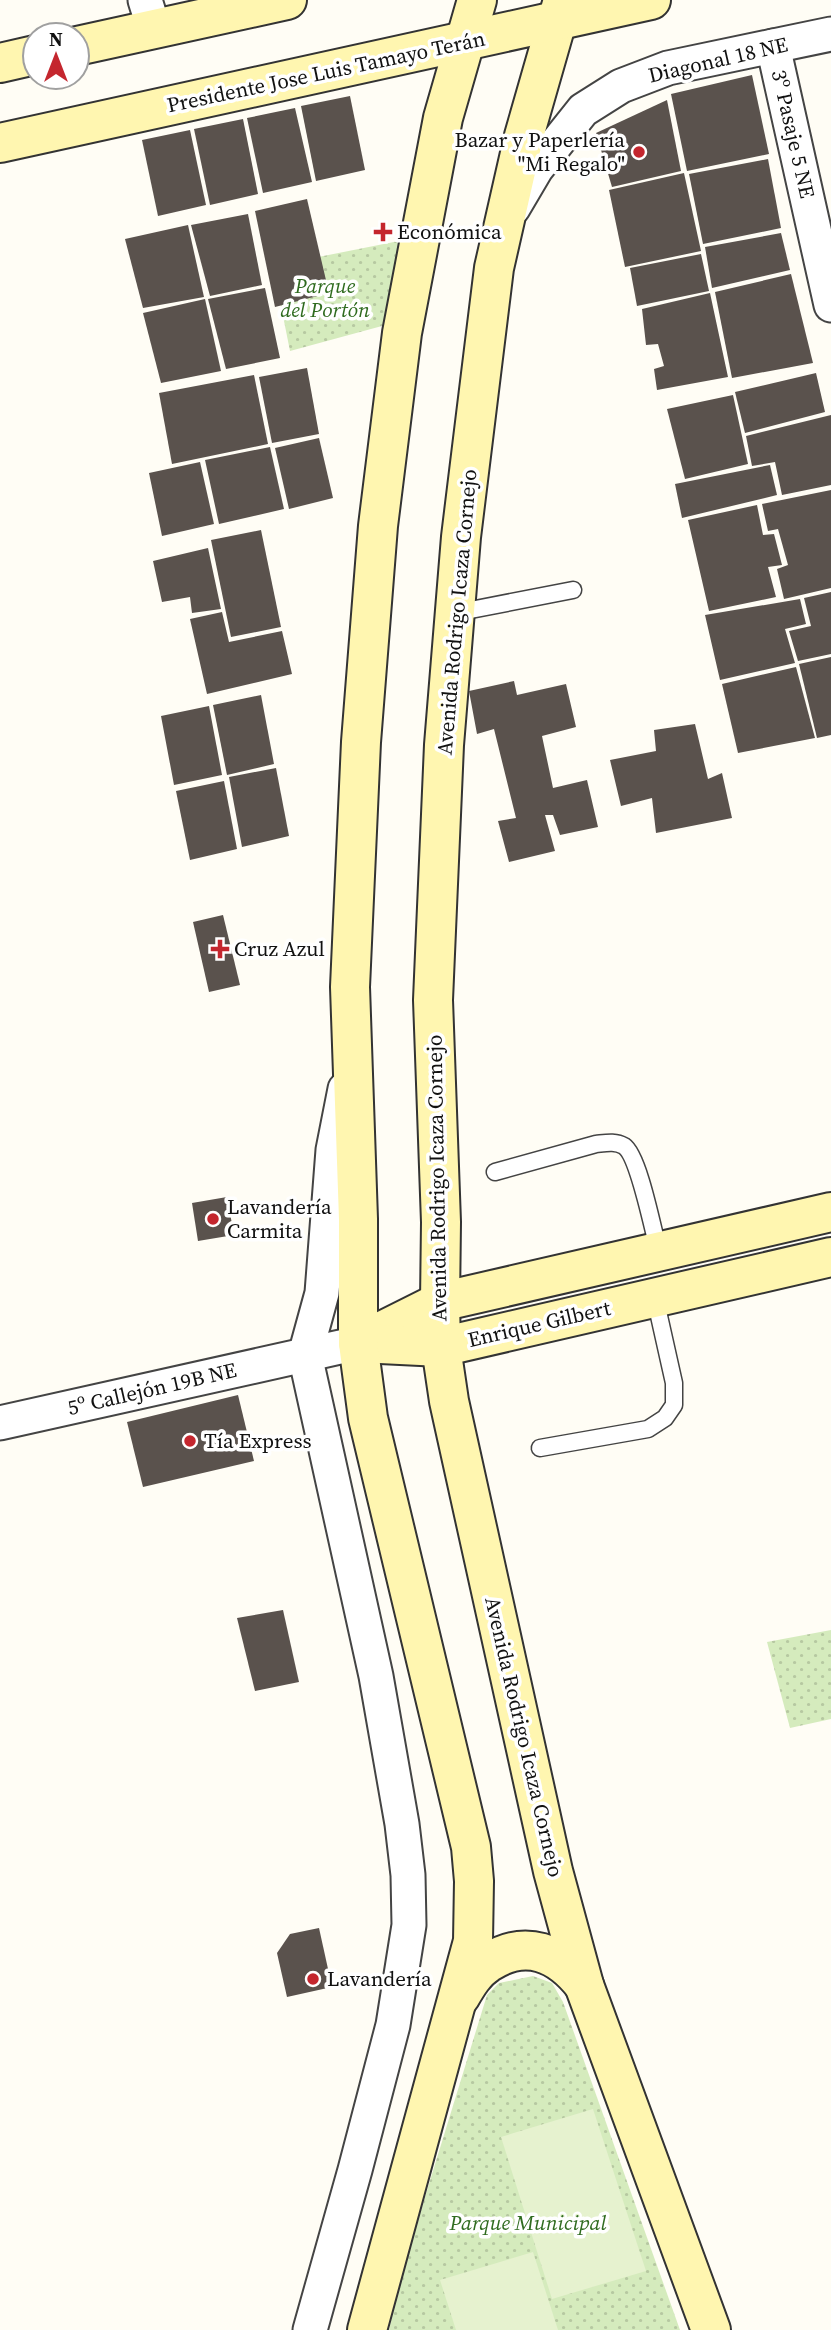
<svg xmlns="http://www.w3.org/2000/svg" width="831" height="2330" font-family="'Source Serif 4',serif">
<style>
.grass{fill:url(#grass-dots)}
.pitch{fill:#e6f2cf}
.building{fill:#5a524d}
.lines{fill:none;stroke-linecap:round;stroke-linejoin:round}
.lane-casing{stroke:#444;stroke-width:19}
.street-casing{stroke:#444;stroke-width:37}
.secondary-casing{stroke:#333;stroke-width:42}
.lane{stroke:#fff;stroke-width:16}
.street{stroke:#fff;stroke-width:33}
.secondary{stroke:#fff6b0;stroke-width:38}
.poi-dot{fill:#c4262e;stroke:#fff;stroke-width:2.5}
.labels{text-anchor:middle;stroke-width:7;stroke-linejoin:round;paint-order:stroke}
.street-label{font-size:21px;fill:#111;stroke:#fff}
.poi-label{font-size:21px;fill:#111;stroke:#fff;text-anchor:start}
.park-label{font-size:21px;font-style:italic;fill:#2f6b1f;stroke:#fff}
</style>
<defs>
<pattern id="grass-dots" width="8" height="8" patternUnits="userSpaceOnUse" patternTransform="scale(1.75)"><rect width="8" height="8" fill="#d5ebbd"/><path d="M2 2h.1M6 6h.1" fill="none" stroke="#b6c8a1" stroke-width="1.8" stroke-linecap="round"/></pattern>
</defs>
<rect width="100%" height="100%" fill="#fffdf5"/>
<g class="grass">
<path d="M409,239L382,326L290,351L273,266Z"/>
<path d="M831,1630V1719L790,1728L767,1642Z"/>
<path d="M533,1976L552,1983L563,2002L680,2330H389L401,2275L487,1995L499,1983Z"/>
</g>
<g class="pitch">
<path d="M593,2109L646,2271L552,2299L501,2137Z"/>
<path d="M533,2252L558,2330H456L440,2280Z"/>
</g>
<g class="building">
<path d="M752,75L769,154L687,171L671,94Z"/>
<path d="M350,96L365,170L316,181L301,106Z"/>
<path d="M667,100L681,171L612,187L596,133Z"/>
<path d="M295,108L312,182L263,193L247,118Z"/>
<path d="M243,119L258,194L210,205L194,129Z"/>
<path d="M190,130L206,205L158,216L142,140Z"/>
<path d="M768,159L781,228L703,244L689,174Z"/>
<path d="M684,173L701,251L625,267L609,190Z"/>
<path d="M307,199L329,293L275,307L255,211Z"/>
<path d="M248,214L262,285L210,296L191,225Z"/>
<path d="M188,225L204,297L143,308L125,239Z"/>
<path d="M781,233L790,270L712,288L705,247Z"/>
<path d="M701,254L709,291L637,306L630,268Z"/>
<path d="M791,274L813,363L732,378L715,292Z"/>
<path d="M265,288L280,358L226,369L208,299Z"/>
<path d="M710,293L728,377L657,390L654,369L664,366L658,344L646,345L642,309Z"/>
<path d="M205,299L221,371L161,383L143,313Z"/>
<path d="M307,368L319,434L272,443L259,377Z"/>
<path d="M816,373L825,412L745,433L735,392Z"/>
<path d="M254,375L268,444L172,464L159,393Z"/>
<path d="M733,395L748,464L685,479L667,409Z"/>
<path d="M831,415V485L782,495L775,462L752,466L746,436Z"/>
<path d="M319,438L333,498L289,509L275,448Z"/>
<path d="M270,447L284,509L219,524L205,460Z"/>
<path d="M200,462L214,524L162,536L149,473Z"/>
<path d="M770,465L777,495L682,518L675,484Z"/>
<path d="M831,490V588L784,599L777,569L788,565L778,529L768,531L762,504Z"/>
<path d="M757,505L763,535L774,534L782,565L768,567L776,597L709,611L688,520Z"/>
<path d="M261,530L281,627L231,637L211,540Z"/>
<path d="M208,548L221,609L192,613L190,597L162,602L153,561Z"/>
<path d="M831,592V654L798,661L789,631L811,626L804,598Z"/>
<path d="M800,599L806,624L785,629L795,663L720,680L705,615Z"/>
<path d="M222,612L229,642L282,631L292,674L207,694L190,619Z"/>
<path d="M831,657V735L817,738L799,664Z"/>
<path d="M796,667L815,738L738,753L722,684Z"/>
<path d="M514,681L517,695L566,684L576,727L542,736L553,788L587,780L598,827L560,835L553,815H545L555,851L509,862L498,821L516,818L494,729L477,734L469,691Z"/>
<path d="M261,695L274,764L227,775L213,705Z"/>
<path d="M209,706L222,775L174,785L161,716Z"/>
<path d="M695,724L708,779L722,773L732,818L656,833L652,798L621,806L610,760L656,751L654,730Z"/>
<path d="M276,768L289,836L242,847L229,777Z"/>
<path d="M224,781L237,849L190,860L176,791Z"/>
<path d="M223,915L240,985L209,992L193,922Z"/>
<path d="M227,1197L234,1235L198,1241L192,1203Z"/>
<path d="M238,1395L254,1461L143,1487L127,1422Z"/>
<path d="M283,1610L299,1682L255,1691L237,1618Z"/>
<path d="M319,1928L332,1987L287,1997L277,1953L290,1934Z"/>
</g>
<g class="lines">
<g class="lane-casing">
<g id="lane">
<path d="M455,613L573,590"/>
<path d="M495,1172L596,1144C606,1143 615,1141 624,1146C639,1156 653,1231 659,1252"/>
<path d="M540,1448L648,1429L665,1418L674,1405V1383L655,1298"/>
</g>
</g>
<g class="street-casing">
<g id="street">
<path d="M145,0L154,29"/>
<path d="M773,46L831,305"/>
<path d="M513,208L536,169L583,110L621,86L668,68L831,34"/>
<path d="M0,1423L358,1343"/>
<path d="M310,2330L355,2170L393,2025L409,1925L408,1875L402,1824L376,1676L305,1355L322,1293L333,1150L345,1089"/>
</g>
</g>
<g class="secondary-casing">
<g id="secondary">
<path d="M563,0L524,136L494,268L461,537L444,745L433,1000L441,1222L440,1302L441,1347L449,1401L553,1871L584,1985L711,2330"/>
<path d="M77,46L287,0"/>
<path d="M0,63L35,55"/>
<path d="M0,143L651,0"/>
<path d="M358,1343L440,1302L831,1212"/>
<path d="M360,1343L441,1347L831,1257"/>
<path d="M460,1997C467,1985 475,1971 488,1963C526,1938 559,1953 584,1985"/>
<path d="M367,2330L473,1941L474,1881L471,1847L368,1418L358,1343V1219L350,987L361,742L378,526L402,333L443,118L477,0"/>
</g>
</g>
<use href="#lane" class="lane"/>
<use href="#street" class="street"/>
<use href="#secondary" class="secondary"/>
</g>
<g class="poi-dot">
<circle cx="639" cy="152" r="7"/>
<path d="M379.5 221.5h7v7h7v7h-7v7h-7v-7h-7v-7h7z"/>
<path d="M216.5 938.5h7v7h7v7h-7v7h-7v-7h-7v-7h7z"/>
<circle cx="213" cy="1219" r="7"/>
<circle cx="190" cy="1441" r="7"/>
<circle cx="313" cy="1979" r="7"/>
</g>
<g class="labels">
<g class="street-label">
<text transform="translate(718 60) rotate(-13)" y="7">Diagonal 18 NE</text>
<text transform="translate(326 72) rotate(-12)" y="7">Presidente Jose Luis Tamayo Terán</text>
<text transform="translate(793 134) rotate(77)" y="7">3º Pasaje 5 NE</text>
<text transform="translate(457 612) rotate(-85)" y="7">Avenida Rodrigo Icaza Cornejo</text>
<text transform="translate(437 1178) rotate(-91)" y="7">Avenida Rodrigo Icaza Cornejo</text>
<text transform="translate(539 1324) rotate(-13)" y="7">Enrique Gilbert</text>
<text transform="translate(152 1389) rotate(-13)" y="7">5º Callejón 19B NE</text>
<text transform="translate(524 1737) rotate(77)" y="7">Avenida Rodrigo Icaza Cornejo</text>
</g>
<g class="poi-label">
<text x="625" y="147" text-anchor="end">Bazar y Paperlería<tspan x="625" dy="24">"Mi Regalo"</tspan></text>
<text x="397" y="239">Económica</text>
<text x="234" y="956">Cruz Azul</text>
<text x="227" y="1214">Lavandería<tspan x="227" dy="24">Carmita</tspan></text>
<text x="204" y="1448">Tía Express</text>
<text x="327" y="1986">Lavandería</text>
</g>
<g class="park-label">
<text x="325" y="293">Parque<tspan x="325" dy="24">del Portón</tspan></text>
<text x="528" y="2230">Parque Municipal</text>
</g>
</g>
<g transform="translate(56 56)"><circle r="33" fill="#ffffff" stroke="#a0a0a0" stroke-width="2"/>
<path d="M0-5L12 26L0 18L-12 26Z" fill="#c4262e"/>
<text y="-10" font-size="19" font-weight="bold" text-anchor="middle" fill="#111111">N</text>
</g>
</svg>
